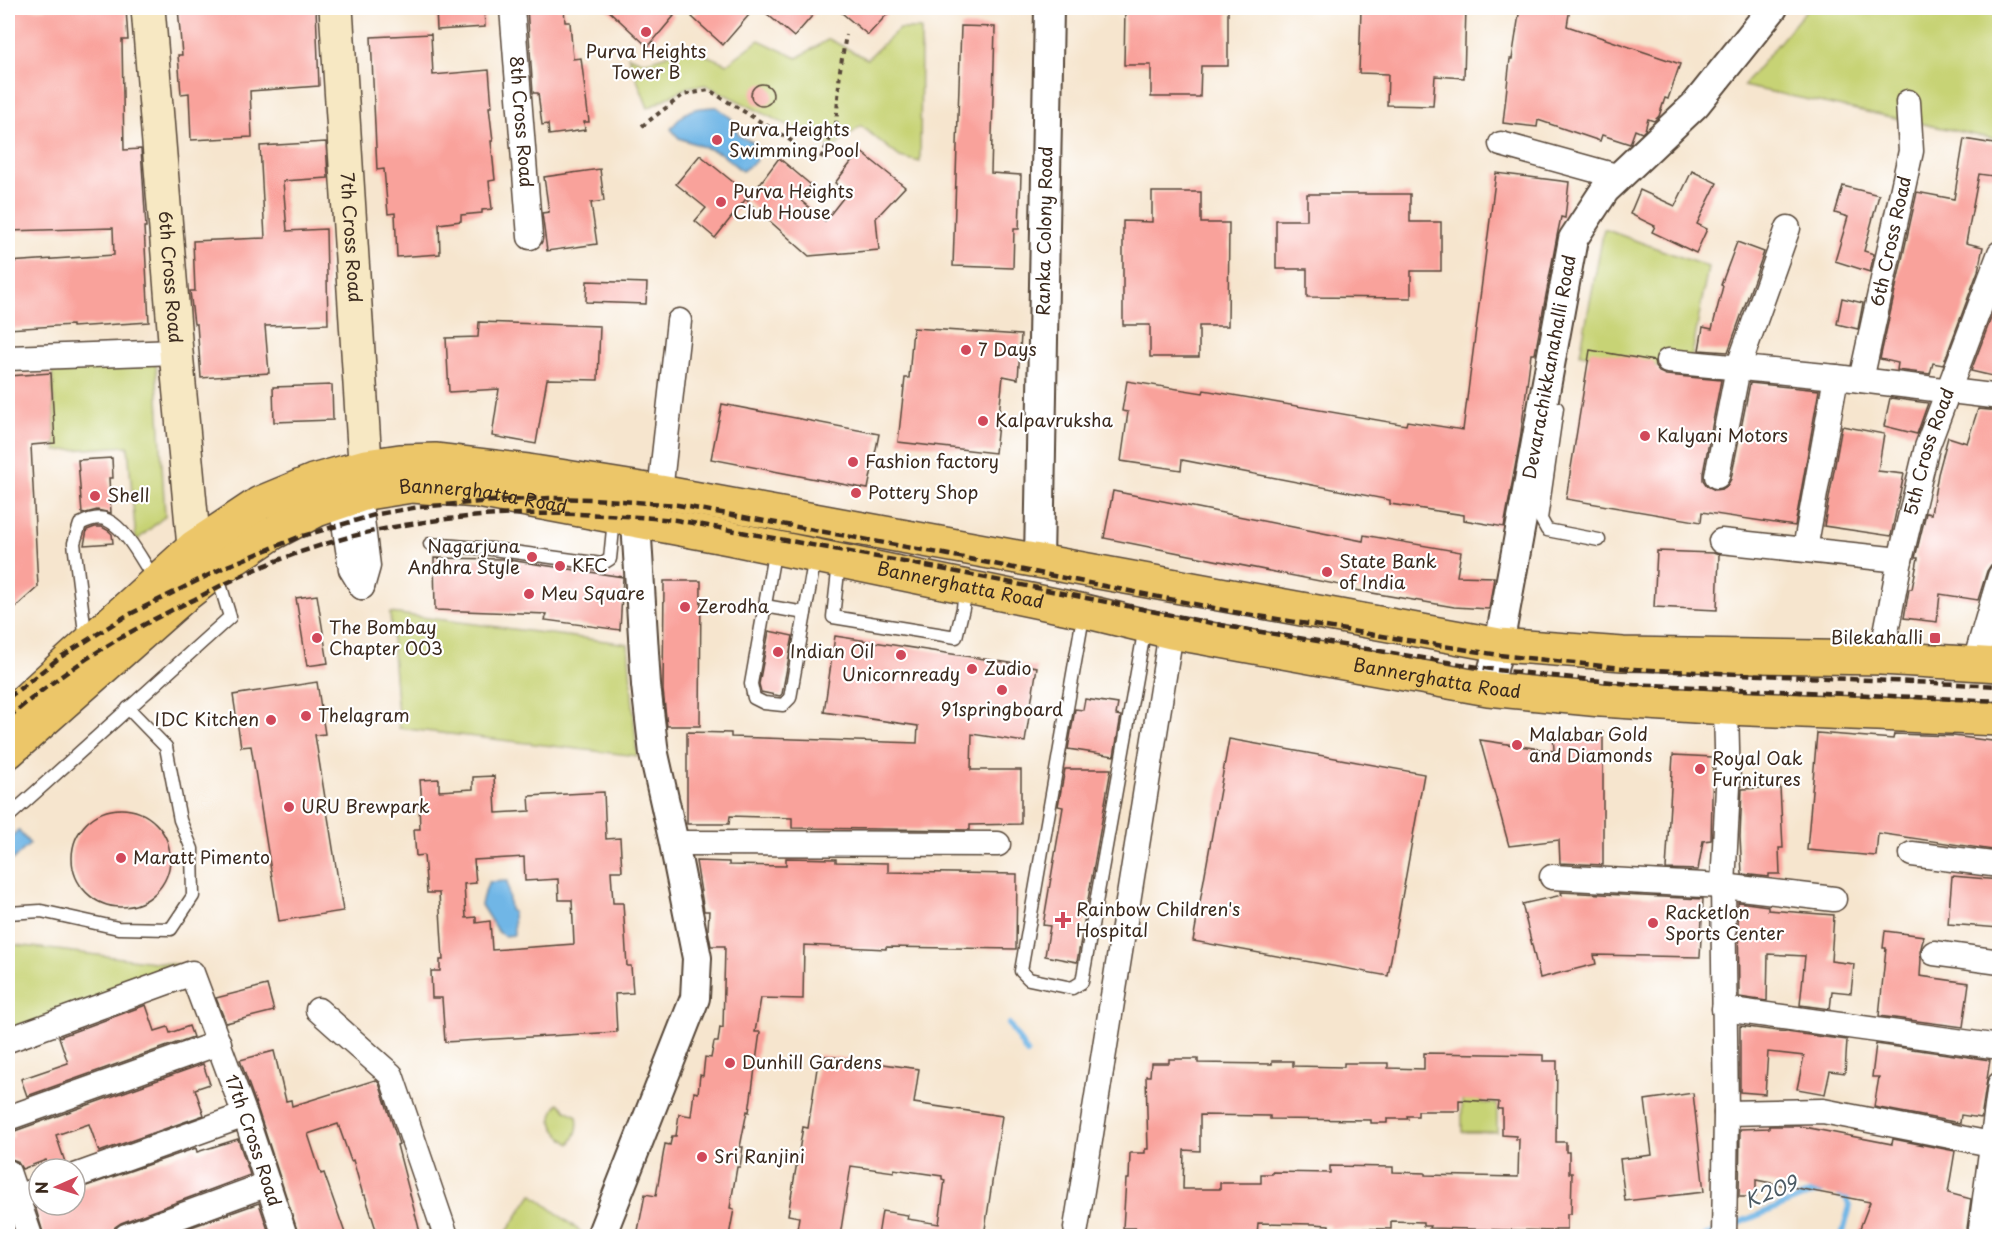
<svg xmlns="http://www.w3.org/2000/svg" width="2007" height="1244" font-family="'Playpen Sans',sans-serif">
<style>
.green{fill:#c7d375;stroke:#817e4a;stroke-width:1.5}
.water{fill:#6fb6e6;stroke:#557082;stroke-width:1.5}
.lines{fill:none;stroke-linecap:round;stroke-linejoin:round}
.stream{stroke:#6fb6e6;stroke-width:6}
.building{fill:#f9a29b;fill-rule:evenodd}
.service-casing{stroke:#574638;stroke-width:15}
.minor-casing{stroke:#574638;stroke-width:27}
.tertiary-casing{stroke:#574638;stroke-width:32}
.secondary-casing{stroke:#574638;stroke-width:36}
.primary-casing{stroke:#574638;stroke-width:36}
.path{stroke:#574638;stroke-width:4;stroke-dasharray:4.5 4.5;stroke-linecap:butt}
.service{stroke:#fff;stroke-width:12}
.minor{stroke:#fff;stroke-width:24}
.tertiary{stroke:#fff;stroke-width:28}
.secondary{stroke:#f7e8c3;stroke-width:33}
.primary{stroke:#ecc669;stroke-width:33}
.rail{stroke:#3b2a1e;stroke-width:4.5;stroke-dasharray:9 4.5;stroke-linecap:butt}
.poi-dot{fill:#d1495b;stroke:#fff;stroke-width:2}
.labels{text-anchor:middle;stroke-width:4.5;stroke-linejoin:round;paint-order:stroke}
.poi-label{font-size:18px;fill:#3b2a1e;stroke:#fff;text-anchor:start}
.street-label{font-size:18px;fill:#3b2a1e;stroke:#fff}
.water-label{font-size:20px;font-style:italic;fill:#4d5b64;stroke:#fff}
</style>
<rect width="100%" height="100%" fill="#fff"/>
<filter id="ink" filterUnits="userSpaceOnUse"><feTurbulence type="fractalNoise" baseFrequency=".0167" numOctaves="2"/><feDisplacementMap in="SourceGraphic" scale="12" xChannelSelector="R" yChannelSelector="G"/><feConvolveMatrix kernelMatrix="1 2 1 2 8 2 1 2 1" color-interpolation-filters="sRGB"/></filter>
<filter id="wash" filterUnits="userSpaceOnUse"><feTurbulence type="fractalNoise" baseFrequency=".008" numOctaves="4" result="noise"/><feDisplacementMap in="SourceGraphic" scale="24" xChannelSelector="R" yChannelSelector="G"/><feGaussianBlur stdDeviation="1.35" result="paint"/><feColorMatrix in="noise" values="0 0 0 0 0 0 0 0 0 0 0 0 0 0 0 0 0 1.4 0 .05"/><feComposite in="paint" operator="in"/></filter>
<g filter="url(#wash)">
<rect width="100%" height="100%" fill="#f6e5ce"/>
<g class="green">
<path d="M1808,8H1999V140L1743,86Z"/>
<path d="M899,29H921L920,162L900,157L861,126L833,148L706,85L688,87L648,108L628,56L645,62L689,48L727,64L759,40L797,58L829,39L867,59Z"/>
<path d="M1604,229L1708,267L1689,371L1580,354Z"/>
<path d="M156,363L165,516L136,541L128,446L56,451L52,368Z"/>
<path d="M390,613L628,644L637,756L399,728Z"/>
<path d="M8,944L195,967L8,1032Z"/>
<path d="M1462,1088H1481V1103L1497,1104V1132H1462Z"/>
<path d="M559,1103L566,1110L577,1116C579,1127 577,1134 570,1144C555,1132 544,1120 559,1103Z"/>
<path d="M532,1194L586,1236H504Z"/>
</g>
<g class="water">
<path d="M717,107L731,118L739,136L753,142L756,161L742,171L720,153L679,138L671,129C686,108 693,108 717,107Z"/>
<path d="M18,830L30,844L8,864V840Z"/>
<path d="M507,881L510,910L513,912L514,935L504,936L498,932L481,905L483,896L489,882Z"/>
</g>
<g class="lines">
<g class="stream">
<path d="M1009,1024L1027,1053"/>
<path d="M1840,1195L1845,1197L1850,1206L1842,1236"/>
<path d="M1731,1226L1817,1191L1821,1192"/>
<path d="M1705,1236L1718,1231"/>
</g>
</g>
<g id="blocks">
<g class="building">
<path d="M64,8H126L128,40H122L124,150L141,149L146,227H144L149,322L72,327V325L8,329V262L114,255L113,228L8,231V10Z"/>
<path d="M178,8H316L319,86L250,91L252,137L191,140L189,93L181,94L178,55H182Z"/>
<path d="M436,8H484L485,27L437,30Z"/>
<path d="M527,8H564L565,22H570L573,59L581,58L589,122H584L585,130L549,135L548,124L542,125L538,93H533Z"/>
<path d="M606,8H665L674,16L648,47Z"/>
<path d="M701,8H755L723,45L692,17Z"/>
<path d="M760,8H819L794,37Z"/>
<path d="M836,8H893L868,35Z"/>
<path d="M1125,8H1228V66H1201L1200,97H1151V65H1124Z"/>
<path d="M1361,8H1466L1464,78L1435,76L1433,106L1387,105L1388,74L1359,73Z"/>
<path d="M1520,8H1570L1567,26L1680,64L1668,99L1665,98L1659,116L1654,121L1648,119L1645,130L1642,133L1635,130L1630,144L1602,135L1600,141L1538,120L1537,127L1503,123L1510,59H1512Z"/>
<path d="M961,26L995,27L991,173L1021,175L1019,229H1014L1013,268L953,266Z"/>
<path d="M431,34L433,75L489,70L492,107H489L493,141H491L495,180L489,181L492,209L482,210V213L461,215V221L439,224L440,254L397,257L395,213L388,214L384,169L377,170L371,37Z"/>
<circle cx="762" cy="95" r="11"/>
<path d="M1964,139L2000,145V177L1979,174L1966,243L1983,247L1978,271L1943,365L1933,363L1930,374L1897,370L1898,363L1880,359L1917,192L1954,199Z"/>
<path d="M326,142L328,178L283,181L287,231L326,229L328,324L265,326L269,373L201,378L197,324H194L190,291H195L193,241L265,238L260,146Z"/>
<path d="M860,151L905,187L876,218L879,250L809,256L747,201L779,158L811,185L799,199L825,221L847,193L835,183Z"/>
<path d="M700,155L749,195L715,238L695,221L706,208L676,184Z"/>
<path d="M600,169L604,201L591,203L597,244L547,251L542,213L549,212L544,177Z"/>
<path d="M1692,171L1717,183L1697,224L1707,229L1696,253L1652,232L1655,226L1630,214L1640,190L1675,206Z"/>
<path d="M1496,173L1569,182L1565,218L1561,217L1557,236L1535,354H1531L1520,440L1504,527L1464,520V515L1390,504V500L1182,460L1181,470L1121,461L1128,412L1122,411L1127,381L1203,393L1204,390L1406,425L1407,421L1463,430Z"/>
<path d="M1843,186L1879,195L1864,251L1874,254L1870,272L1835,261L1848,217L1835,213Z"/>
<path d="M1152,192H1201V223H1229L1228,326H1199V357H1150V325H1123V221L1152,222Z"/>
<path d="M1307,194H1410V222H1441V271H1411V298L1307,297V269H1276V220H1307Z"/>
<path d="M1737,242L1764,252L1728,352L1699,350L1703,327L1712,329L1723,286L1721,285Z"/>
<path d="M587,281L647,283L646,304L586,302Z"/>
<path d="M1999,297L2000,365L1997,377L1971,371Z"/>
<path d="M1842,298L1863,303L1858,329L1837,324Z"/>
<path d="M479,322L600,326L598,380L547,379L536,444L492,436L499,389L449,392L446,338L478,337Z"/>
<path d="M913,328L1021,335L1018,379L1003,376L995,453L898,442L905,378H909Z"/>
<path d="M1590,350L1654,361L1655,367L1659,372L1666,375L1721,380L1703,473V480L1707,486L1715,490L1722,489L1727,486L1731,479L1750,383L1819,390L1795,526L1702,512L1701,522L1566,499Z"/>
<path d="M51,373L55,443L31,445L38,587L8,614V376Z"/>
<path d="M332,385L333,420L274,422L273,387Z"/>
<path d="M1890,398L1928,403L1917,434L1884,426Z"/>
<path d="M722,404L879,434L868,489L711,459Z"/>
<path d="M1978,409L2000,411V562L1991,565L1987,571L1978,600L1940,594L1937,622L1904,618L1909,589H1912L1918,558H1915L1926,513L1931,514L1938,474L1948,437L1967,443Z"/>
<path d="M1842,426L1884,434L1878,471L1904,474L1891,536L1824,526Z"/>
<path d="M112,458L113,478H109L111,513L97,510L82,514L78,460Z"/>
<path d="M1113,491L1363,541L1364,535L1461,552L1457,576L1494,577L1489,609L1454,607L1355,590V588L1104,538Z"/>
<path d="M95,527H102L109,531L112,534L113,543L84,545L87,530Z"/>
<path d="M1657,551L1713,553L1719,555L1717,610L1654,607Z"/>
<path d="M434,558L502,559L623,577L620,630L545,620L547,614L435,610Z"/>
<path d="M664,581H701L700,726H667L663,690Z"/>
<path d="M317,595L328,663L307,666L296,598Z"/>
<path d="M769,631L793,636L782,694L780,696L761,692L759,684Z"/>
<path d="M835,636L1037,667L1025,742L972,734L971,770H1021V824L970,825V830L792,828V818L730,816L729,824H687V732L731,733V737L917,743L918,726L824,712Z"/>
<path d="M317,682L325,734L315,735L343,911L279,921L251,746L241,747L233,695Z"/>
<path d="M1085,699L1118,704L1116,715L1121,716L1114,756L1068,749L1075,709L1083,710Z"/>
<path d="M1603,732V865L1560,863L1559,840L1509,846L1480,740L1554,751L1553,734Z"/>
<path d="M1817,733L1893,739L1894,734L1953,736L2000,742V851L1878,833L1876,856L1807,850Z"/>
<path d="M1229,739L1424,774L1388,976L1193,941Z"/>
<path d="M1673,755L1713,757L1711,840L1703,841L1698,870L1666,869Z"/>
<path d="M1065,769H1111L1077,962L1045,956L1050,926L1043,925L1063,807L1058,806Z"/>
<path d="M494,776L496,813L530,811L529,796L604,792L606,839L620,838L622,871H611L613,903H623L627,966H631L633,993L615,994L617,1032L445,1042L442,998H432L431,971H440V960H443L439,893H427L424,855L416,856L414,829H420L419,804H422L420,780L439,779V791L473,789V777ZM524,857L525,881L558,879L559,900H572L574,944L492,950L490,921L476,923V917L466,918L464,884L476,883L474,860Z"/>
<path d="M1780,787L1783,848H1779L1780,874H1769V877L1742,874L1740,837L1742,789Z"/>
<circle cx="121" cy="858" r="49"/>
<path d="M786,858L836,859V862L888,863V872L1017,874L1016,949L886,947V949L804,945L803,999L761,998L755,1032H760L749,1112L747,1111L740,1147H743L740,1167H737L730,1208L734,1209L729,1236H637L645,1194L656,1196L665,1144L670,1145L672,1136H676L679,1114L691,1116L694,1092L698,1093L700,1075L703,1076L705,1057L711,1058L714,1042H718L720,1027L723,1028L725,946H711L708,930L709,911H704L696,861L729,862V865L786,866Z"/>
<path d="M1952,876L2000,880V928L1948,924Z"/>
<path d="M1561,892L1703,899L1700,957L1594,955L1596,964L1540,978L1522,904L1562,895Z"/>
<path d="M1738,902L1768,906V910L1834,915L1831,961L1854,964L1851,993L1832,991L1830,1009L1800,1005L1805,956L1768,954L1767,1001L1739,997Z"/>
<path d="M1885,931L1924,936L1920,952L1921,959L1920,976L1969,983L1963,1027L1879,1016L1886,948H1883Z"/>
<path d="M267,985L274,1011L226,1023L216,998Z"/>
<path d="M146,1005L155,1031L168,1027L170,1033L189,1026L193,1037L27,1096L21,1079L68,1063L59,1037Z"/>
<path d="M1740,1026L1847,1040L1845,1073L1830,1071L1825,1094L1797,1089L1804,1056L1768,1052L1765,1094L1740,1092Z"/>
<path d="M1876,1044L1990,1060L1981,1118L1961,1115L1960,1123L1874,1107L1879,1077H1872Z"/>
<path d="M274,1051L286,1101L291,1100L292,1106L375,1080L379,1083L399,1144L397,1145L421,1236H378L365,1195H363L353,1160L351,1161L338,1124L308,1134L321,1174L324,1173L346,1236H299L258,1110L240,1060Z"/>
<path d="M1424,1053L1543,1055V1061H1557L1556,1142H1566V1152H1569V1173H1572L1571,1214H1567V1229H1555V1231L1429,1228L1430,1226H1423V1222L1391,1221V1229L1329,1228V1225L1313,1224L1258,1223L1257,1236H1156V1232L1136,1231V1228H1123L1126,1179H1129L1130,1153H1145V1149H1148L1146,1076H1150L1151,1063H1169V1059H1198V1063L1272,1064V1061H1293V1066L1344,1067V1063H1388V1068L1424,1069ZM1459,1100L1499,1102L1498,1109H1502V1135L1516,1136V1139H1519L1518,1177L1425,1175V1173L1393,1172V1167L1330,1166V1173L1272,1172V1174H1261V1183H1220V1189H1183L1184,1150L1200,1151V1115L1270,1116V1119L1371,1120V1123H1387V1119H1408L1407,1116H1418V1111H1459Z"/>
<path d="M819,1055L919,1069L914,1103L1002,1116L984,1236H878L882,1211L908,1215L907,1219L939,1224L945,1180L942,1179V1176L894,1169V1172L851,1166L840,1236H796L799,1217L788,1215L803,1127L808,1128Z"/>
<path d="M203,1064L210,1084L195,1089L204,1115L99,1152L89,1124L56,1135L66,1165L63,1169H49L46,1160L22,1169L17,1161L8,1158V1138L14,1137L12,1132Z"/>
<path d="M1693,1093L1704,1192L1625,1201L1620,1159L1652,1155L1645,1100Z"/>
<path d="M1769,1126H1799L1892,1144L1893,1139L1955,1151L1948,1193L1971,1199L1966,1236H1857L1870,1202L1756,1180V1197H1739L1740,1129L1769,1128Z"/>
<path d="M238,1139L250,1175L121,1223L115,1227L112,1236H44L35,1206L75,1205V1190L196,1148L197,1152Z"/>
<path d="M259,1203L270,1236H166Z"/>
</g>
</g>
</g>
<g filter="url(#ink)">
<use href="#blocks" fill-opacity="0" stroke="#574638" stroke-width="1.5"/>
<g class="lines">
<g class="service-casing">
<g id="service">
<path d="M1542,405L1557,408L1541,519L1547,530L1599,540"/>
<path d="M430,544L492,549L602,564L610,559L614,519"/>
<path d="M775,548L751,684L754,698L764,703L783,705L790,698L815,557"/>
<path d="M839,563L833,617L956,637L963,608L965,589"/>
<path d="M765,606L805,613"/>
<path d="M1084,611L1021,971L1029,979L1072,988L1082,982L1145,627"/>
<path d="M86,641L74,543L80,524C88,520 99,516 107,520C127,529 143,563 155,580"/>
<path d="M8,817L230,617L217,574"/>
<path d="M8,913L41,911L118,928L171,929L193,896L192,849L180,820L166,747L128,708"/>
</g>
</g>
<g class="minor-casing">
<g id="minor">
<path id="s1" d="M512,8L530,237"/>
<path d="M1501,144L1620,177"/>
<path d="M8,358L176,352"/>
<path d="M1668,361L1836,377L2000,397"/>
<path id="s2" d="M1861,380L1911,151L1908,102"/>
<path d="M1717,476L1738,368L1788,228"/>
<path d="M660,492L679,321"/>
<path d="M359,496L368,566L362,587"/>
<path d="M341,503L351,569L362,587"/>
<path d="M1721,541L1900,560"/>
<path d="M1805,549L1836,377"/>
<path id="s3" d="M1881,658L1900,560L1927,447L2000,253"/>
<path d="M1975,662L2000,576"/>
<path d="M674,843L998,844"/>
<path d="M1912,854L2000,865"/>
<path d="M1552,877L1723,886L1834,899"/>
<path d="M1934,953L2000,962"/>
<path d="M1724,1009L2000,1047"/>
<path d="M318,1010L391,1075L446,1236"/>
<path id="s4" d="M8,1040L192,973L245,1115L285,1236"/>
<path d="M1726,1113L1823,1111L1991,1144"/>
<path d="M8,1118L219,1043"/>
<path d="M8,1172L30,1236"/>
<path d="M75,1176L245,1115"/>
<path d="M17,1197L39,1189"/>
<path d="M1076,1228L1171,632"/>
<path d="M126,1236L268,1184"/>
<path d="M1724,1236L1726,1113L1723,886L1728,787L1726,708"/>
<path d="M1980,1236L2000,1084"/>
</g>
</g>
<g class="tertiary-casing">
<g id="tertiary">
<path id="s5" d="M1039,561L1049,8"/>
<path id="s6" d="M1488,689L1499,645L1573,239L1605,190L1696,104L1773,8"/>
<path d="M601,1236L695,998L697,958L674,843L654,754L646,685L636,522"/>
</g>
</g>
<g class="secondary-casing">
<g id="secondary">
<path id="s7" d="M148,8L176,352L194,547L212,567"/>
<path id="s8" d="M336,8L367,493"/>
</g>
</g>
<g class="primary-casing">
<g id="primary">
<path d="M8,716L194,547L260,503L313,481L366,466L400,461L435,460L528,471L660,492L1499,645L1623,654L1881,658L2000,665"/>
<path id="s9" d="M8,752L184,596L216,571L273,533L317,510L367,493L412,486L478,491L729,538L1084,611L1171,632L1488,689L1601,700L1726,708L2000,719"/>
</g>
</g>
<g class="path">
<path d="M642,126L683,95L709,90L795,143"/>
<path d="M821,158L836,126L840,70L846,35"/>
</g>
<use href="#service" class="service"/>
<use href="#minor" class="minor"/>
<use href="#tertiary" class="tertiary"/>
<use href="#secondary" class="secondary"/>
<use href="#primary" class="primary"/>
<g class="rail">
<path d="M8,698L59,658L126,616L225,567L299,537L378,514L419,507L506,500L550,498L592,499L678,505L939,553L1234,612L1499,655L1631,669L2000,686"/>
<path d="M8,718C65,669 126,631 195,599C207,593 219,586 231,581C267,563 304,550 342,539C450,509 566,510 676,520L937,568L1231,627L1497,670L1630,684L2000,701"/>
</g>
</g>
</g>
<g class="poi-dot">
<circle cx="646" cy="32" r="6"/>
<circle cx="717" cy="140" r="6"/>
<circle cx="721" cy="202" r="6"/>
<circle cx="966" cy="350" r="6"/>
<circle cx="983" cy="421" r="6"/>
<circle cx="1645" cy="436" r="6"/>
<circle cx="853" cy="462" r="6"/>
<circle cx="856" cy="493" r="6"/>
<circle cx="95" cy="496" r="6"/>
<circle cx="532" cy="557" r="6"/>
<circle cx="560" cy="566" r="6"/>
<circle cx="1327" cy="572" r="6"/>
<circle cx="529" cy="594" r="6"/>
<circle cx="685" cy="607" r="6"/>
<circle cx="317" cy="638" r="6"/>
<rect x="1929" y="632" width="12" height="12" rx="3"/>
<circle cx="778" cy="652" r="6"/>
<circle cx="901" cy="655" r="6"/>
<circle cx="972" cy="669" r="6"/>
<circle cx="1002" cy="690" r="6"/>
<circle cx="306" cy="716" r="6"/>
<circle cx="271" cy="720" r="6"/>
<circle cx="1517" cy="745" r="6"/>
<circle cx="1700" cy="769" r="6"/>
<circle cx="289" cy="807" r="6"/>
<circle cx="121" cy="858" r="6"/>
<path d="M1060 911h6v6h6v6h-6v6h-6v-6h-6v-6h6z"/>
<circle cx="1653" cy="923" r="6"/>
<circle cx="730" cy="1063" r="6"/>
<circle cx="702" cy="1157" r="6"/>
</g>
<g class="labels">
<g class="poi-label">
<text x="646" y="58" text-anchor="middle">Purva Heights<tspan x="646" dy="21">Tower B</tspan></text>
<text x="729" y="136">Purva Heights<tspan x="729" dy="21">Swimming Pool</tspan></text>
<text x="733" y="198">Purva Heights<tspan x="733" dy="21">Club House</tspan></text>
<text x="978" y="356">7 Days</text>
<text x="995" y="427">Kalpavruksha</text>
<text x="1657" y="442">Kalyani Motors</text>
<text x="865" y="468">Fashion factory</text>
<text x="868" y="499">Pottery Shop</text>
<text x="107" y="502">Shell</text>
<text x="520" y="553" text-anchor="end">Nagarjuna<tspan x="520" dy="21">Andhra Style</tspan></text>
<text x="1339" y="568">State Bank<tspan x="1339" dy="21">of India</tspan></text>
<text x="572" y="572">KFC</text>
<text x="541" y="600">Meu Square</text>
<text x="697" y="613">Zerodha</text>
<text x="329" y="634">The Bombay<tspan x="329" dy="21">Chapter 003</tspan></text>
<text x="1923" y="644" text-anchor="end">Bilekahalli</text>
<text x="790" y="658">Indian Oil</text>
<text x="984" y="675">Zudio</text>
<text x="901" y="681" text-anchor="middle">Unicornready</text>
<text x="1002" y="716" text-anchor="middle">91springboard</text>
<text x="318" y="722">Thelagram</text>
<text x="259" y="726" text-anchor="end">IDC Kitchen</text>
<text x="1529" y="741">Malabar Gold<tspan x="1529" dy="21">and Diamonds</tspan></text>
<text x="1712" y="765">Royal Oak<tspan x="1712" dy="21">Furnitures</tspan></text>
<text x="301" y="813">URU Brewpark</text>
<text x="133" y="864">Maratt Pimento</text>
<text x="1076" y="916">Rainbow Children's<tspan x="1076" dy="21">Hospital</tspan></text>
<text x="1665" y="919">Racketlon<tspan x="1665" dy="21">Sports Center</tspan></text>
<text x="742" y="1069">Dunhill Gardens</text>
<text x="714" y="1163">Sri Ranjini</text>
</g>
<g class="street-label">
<text dy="6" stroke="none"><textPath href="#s1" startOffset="114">8th Cross Road</textPath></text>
<text dy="6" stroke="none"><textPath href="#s5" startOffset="330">Ranka Colony Road</textPath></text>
<text dy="6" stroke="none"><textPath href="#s8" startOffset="230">7th Cross Road</textPath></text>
<text dy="6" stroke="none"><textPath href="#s2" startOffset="142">6th Cross Road</textPath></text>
<text dy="6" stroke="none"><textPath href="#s7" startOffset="270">6th Cross Road</textPath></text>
<text dy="6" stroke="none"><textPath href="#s6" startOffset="328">Devarachikkanahalli Road</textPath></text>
<text dy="6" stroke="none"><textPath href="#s3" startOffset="212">5th Cross Road</textPath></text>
<text dy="6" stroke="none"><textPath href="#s9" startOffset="564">Bannerghatta Road</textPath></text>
<text dy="6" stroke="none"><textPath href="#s9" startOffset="1050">Bannerghatta Road</textPath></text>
<text dy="6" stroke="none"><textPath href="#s9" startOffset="1536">Bannerghatta Road</textPath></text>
<text dy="6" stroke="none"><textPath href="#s4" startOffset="374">17th Cross Road</textPath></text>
</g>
<g class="water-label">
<text transform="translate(1771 1192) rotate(-22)" y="7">K209</text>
</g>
</g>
<rect width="2007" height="1244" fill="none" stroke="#fff" stroke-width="30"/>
<g transform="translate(57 1187) rotate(267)"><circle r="28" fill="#ffffff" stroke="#b1aaa5" stroke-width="1.5"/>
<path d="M0-4.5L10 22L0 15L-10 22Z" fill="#d1495b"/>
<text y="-9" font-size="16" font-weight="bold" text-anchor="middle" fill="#3b2a1e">N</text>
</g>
</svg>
